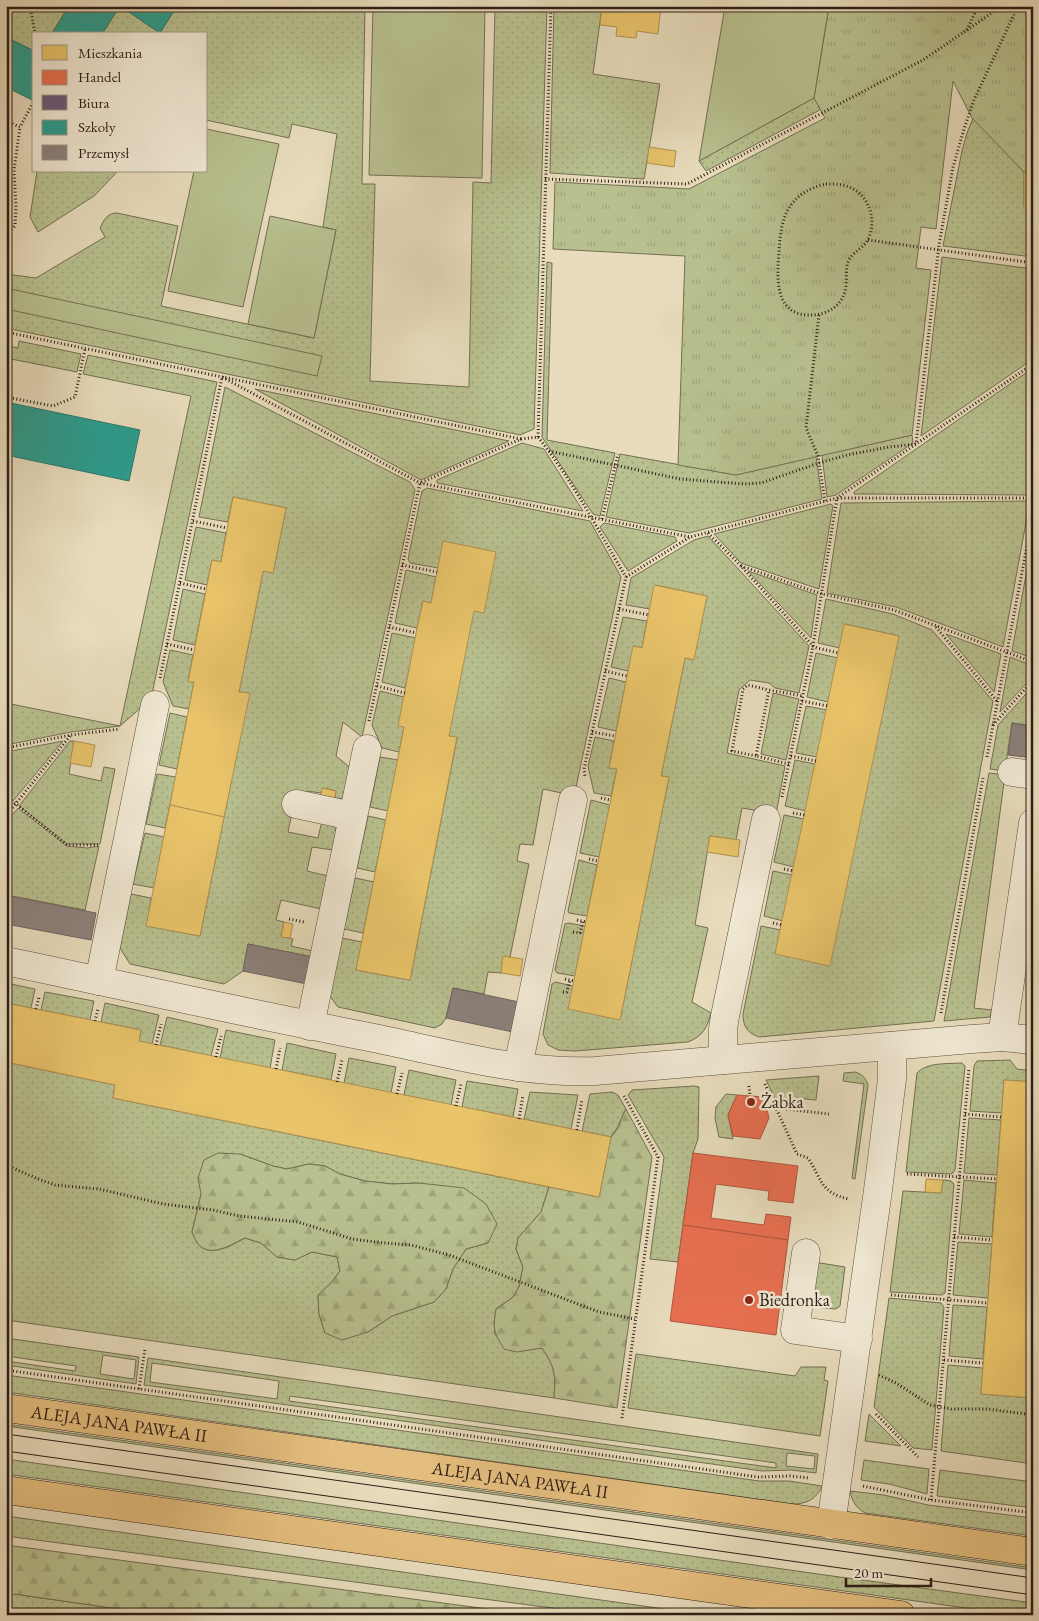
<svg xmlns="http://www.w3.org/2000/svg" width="1039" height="1621" font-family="'EB Garamond',serif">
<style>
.grass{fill:url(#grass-dots);stroke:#736f53;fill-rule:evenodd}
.forest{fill:url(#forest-firs);stroke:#736f53}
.park{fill:url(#park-tufts);stroke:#736f53}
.garden{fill:#b8c08f;stroke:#736f53}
.homes{fill:#e9c46a;stroke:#b19251}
.shops{fill:#e76f51;stroke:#b05740}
.offices{fill:#6d597a;stroke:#5a475c}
.schools{fill:#2a9d8f;stroke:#2b776b}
.industry{fill:#8a817c;stroke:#6e635e}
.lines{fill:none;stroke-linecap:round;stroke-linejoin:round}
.minor-casing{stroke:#5c4e40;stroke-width:29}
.major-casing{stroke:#2e1e17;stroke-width:29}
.path{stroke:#2e1e17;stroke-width:3;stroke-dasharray:1 2.5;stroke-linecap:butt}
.minor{stroke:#f0e8d3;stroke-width:28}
.major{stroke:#e4be7e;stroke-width:28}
.tram{stroke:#2e1e17;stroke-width:1}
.poi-dot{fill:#8f2418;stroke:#f0e8d3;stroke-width:2}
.labels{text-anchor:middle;stroke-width:5;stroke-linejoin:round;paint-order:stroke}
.poi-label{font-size:18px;fill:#2e1e17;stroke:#f0e8d3;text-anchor:start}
.street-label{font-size:18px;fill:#2e1e17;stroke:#f0e8d3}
</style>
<defs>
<pattern id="grass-dots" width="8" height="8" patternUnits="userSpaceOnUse" patternTransform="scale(1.25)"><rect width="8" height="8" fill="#b8c08f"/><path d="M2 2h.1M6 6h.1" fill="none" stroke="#9ea57b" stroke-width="1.8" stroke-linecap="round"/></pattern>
<pattern id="forest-firs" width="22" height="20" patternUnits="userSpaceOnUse" patternTransform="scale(1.25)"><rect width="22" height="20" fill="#b8c08f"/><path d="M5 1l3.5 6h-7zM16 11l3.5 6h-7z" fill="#9ea57b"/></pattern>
<pattern id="park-tufts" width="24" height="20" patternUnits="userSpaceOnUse" patternTransform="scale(1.25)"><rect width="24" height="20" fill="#b8c08f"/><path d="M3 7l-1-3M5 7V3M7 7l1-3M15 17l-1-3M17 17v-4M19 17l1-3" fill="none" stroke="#9ea57b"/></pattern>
</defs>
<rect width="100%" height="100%" fill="#e8dcbc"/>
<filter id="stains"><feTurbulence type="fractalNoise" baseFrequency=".004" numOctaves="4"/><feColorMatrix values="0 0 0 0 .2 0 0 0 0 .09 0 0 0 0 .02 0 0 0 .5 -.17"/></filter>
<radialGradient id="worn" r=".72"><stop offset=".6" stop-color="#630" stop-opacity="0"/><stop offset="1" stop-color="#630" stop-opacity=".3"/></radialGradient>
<g class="grass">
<path d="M6,6H69L51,34H34V51L6,37Z"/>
<path d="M120,6L160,33L177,6H365L362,184H375L370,381L469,387L473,182L491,183L495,6H547L534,429L520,435L6,328V274L36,278L105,237L100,228C104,220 107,213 117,213L178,226L161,306L314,338L336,230L323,227L337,134L292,124L289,138L206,120V34H102Z"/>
<path d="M554,6H602L593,74L660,84L644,179L550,173Z"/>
<path d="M829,6L885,75L706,171L699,161L814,98Z"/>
<path d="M1033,6L1024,173V207L1033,208V257L943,246L962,151L967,133L976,111Z"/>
<path d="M37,171H117V172L94,196L38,232L30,217Z"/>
<path d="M942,257L1033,269V359L921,436Z"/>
<path d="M547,262L552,263L547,440L615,453L600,516L593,514L542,437Z"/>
<path d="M19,341L81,354L77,372L6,358V345L18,348Z"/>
<path d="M88,355L217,382L151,699L120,726L71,732L6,745V703L120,726L191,396L83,374Z"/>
<path d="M1033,368V482L1031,495L854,494V492Z"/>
<path d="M225,387L410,482L415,490L362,737L343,722L336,756L352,769L344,797L334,802L336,791L323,788L321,793L307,791L305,799L295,798L288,832L318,838L321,825L327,819C340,831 337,835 333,850L312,847L307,871L328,876L321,909L281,900L276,920L284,922L281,936L293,939L291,946L313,951V957L248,944L243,971L224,984L130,964L120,948L131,894L151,898L147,926L200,936L249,693L239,692L263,571L273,573L286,508L233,497L228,522L199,517Z"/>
<path d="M255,389L509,441L421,480Z"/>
<path d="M912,435L913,443L836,495L827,497L822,455Z"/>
<path d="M522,443L544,449L583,511L437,483V480Z"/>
<path d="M620,454L736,475L816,456L822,499L689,533L606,517Z"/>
<path d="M427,488L590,521L621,577L575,792L566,794L543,789L533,845L520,844L517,861L529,864L510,957H503L501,973L488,972L484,994L453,988L446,1018L442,1024L435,1028L338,1007L330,996L342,938L362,942L356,970L410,980L457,738L449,736L438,568L410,563L408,559L422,491Z"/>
<path d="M1030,501L1003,647L896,607L827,593L841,503Z"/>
<path d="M831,504L833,506L819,589L741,563L714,534Z"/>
<path d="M604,523L675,537L677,541L628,571L600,527Z"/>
<path d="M196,527L226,533L221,562L212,560L207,585L185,580Z"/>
<path d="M708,536L809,646L799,693L775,688L769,683L750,680L739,690L727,753L785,766L776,814L742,808L736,840L710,836L695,925L708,928L692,1002L711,1013C707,1028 703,1036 688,1042L575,1051L558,1050L548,1045L543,1034L552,984L555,982L573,986L620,1019L669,777L661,776L685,658L693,660L707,596L655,585L650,609L626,605L631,578L694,540Z"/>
<path d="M1033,537V658L1012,651Z"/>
<path d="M406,570L436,577L431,603L423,601L417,628L395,623Z"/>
<path d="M748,571L817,595L811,638Z"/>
<path d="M183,589L205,594L195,645L173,640Z"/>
<path d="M826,599L893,614L932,630L993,701L934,1021L759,1037C747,1033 743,1026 743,1014L761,926L781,930L899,636L845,624L840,648L818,643Z"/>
<path d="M623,617L647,621L642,648L634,646L628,671L611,667Z"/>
<path d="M392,633L416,638L405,688L382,682Z"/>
<path d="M946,634L1001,654L994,692Z"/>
<path d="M170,650L193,655L188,681L194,682L189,709L173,706L163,682Z"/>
<path d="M816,653L838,658L828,702L807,697Z"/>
<path d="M1010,657L1033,666V676L1000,712Z"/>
<path d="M609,678L626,682L616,731L598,727Z"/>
<path d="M1033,686V726L1012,723L1005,771L990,769L998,725Z"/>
<path d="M380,691L404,697V727L399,752L382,748L372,725Z"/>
<path d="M773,693L799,699L786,760L761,754Z"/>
<path d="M806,706L827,710L817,757L796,753Z"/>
<path d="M170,713L187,717L177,769L159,765Z"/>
<path d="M595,737L614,741L609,768L617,769L611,796L594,793L588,766Z"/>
<path d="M63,741L13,801L6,794V752Z"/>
<path d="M70,741H74L69,774L101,781L104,767L115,769L100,844H67L19,806Z"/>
<path d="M380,757L398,760L388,811L370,807Z"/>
<path d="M795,760L815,764L806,811L785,806Z"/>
<path d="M989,773L1005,775L974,1008L992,1010L990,1017L944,1021Z"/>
<path d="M157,774L176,777L165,828L146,824Z"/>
<path d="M591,800L610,805L599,857L580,853Z"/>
<path d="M18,808L67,846L87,848L99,846L85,910L6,895V823Z"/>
<path d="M784,815L804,819L794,867L774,862Z"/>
<path d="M368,816L386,820L375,872L357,868Z"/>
<path d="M145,833L164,837L154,888L133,884Z"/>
<path d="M579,860L597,865L587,916L569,913L568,911Z"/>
<path d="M773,871L792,875L783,921L764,916Z"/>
<path d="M355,878L374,882L363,933L344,929Z"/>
<path d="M568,923L585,926L575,976L557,973L555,970L565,924Z"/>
<path d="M6,983L35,989L31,1008L6,1003Z"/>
<path d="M45,992L94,1001L90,1020L41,1010Z"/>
<path d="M105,1003L159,1015L152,1044L139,1041L141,1030L101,1022Z"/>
<path d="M167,1017L218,1029L211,1056L160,1045Z"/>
<path d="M226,1030L275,1040L270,1068L220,1058Z"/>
<path d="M287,1043L336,1054L331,1080L282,1070Z"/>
<path d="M349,1058L396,1067L391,1093L344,1083Z"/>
<path d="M1010,1060L1017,1069L1033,1071V1082L1004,1080L1002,1113L970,1111L974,1066L977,1061Z"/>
<path d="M6,1062L115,1085L113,1098L549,1187L541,1212L518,1238L516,1249L523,1267L519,1287L512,1298L496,1309L494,1323L495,1335L530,1349L542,1348C555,1367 556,1375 554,1398L6,1320ZM240,1154L273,1166L287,1169L309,1164L325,1166L340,1174L365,1181L392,1184L419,1183L488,1243L466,1249L453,1269L446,1289L434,1302L392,1316L368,1332L325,1333L319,1314L318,1295L331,1283L340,1271L337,1257L312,1252L295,1260L277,1257L261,1243L245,1238C232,1245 213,1257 200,1246C196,1243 194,1236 192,1232L201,1194Z"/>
<path d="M962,1063L965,1066L955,1170L952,1174L906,1172L917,1073C927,1062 947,1064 962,1063Z"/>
<path d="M409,1070L456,1080L451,1105L404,1095Z"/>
<path d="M855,1072C862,1074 866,1078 868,1085L855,1179L852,1178L864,1084L843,1081L844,1073Z"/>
<path d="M819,1076L816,1100L795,1098L794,1107L778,1105L766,1080Z"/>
<path d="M467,1081L518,1089L513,1117L462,1107Z"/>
<path d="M694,1086L699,1087L698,1139L693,1153L678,1262L650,1259L664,1157L628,1095L632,1090Z"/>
<path d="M530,1092L578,1095L571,1129L524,1119Z"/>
<path d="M612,1092L618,1095L626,1109C621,1119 618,1128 611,1137L582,1131L590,1094Z"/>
<path d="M726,1094L737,1095L728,1115L733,1139L719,1137L715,1118L716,1107Z"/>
<path d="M969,1118L1001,1120L997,1175L964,1173Z"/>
<path d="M943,1180L951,1181L954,1184L945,1293L942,1295L890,1292L903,1191L941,1193Z"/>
<path d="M964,1180L996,1183L992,1237L959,1234Z"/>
<path d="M958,1242L992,1244L988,1298L953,1295Z"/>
<path d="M814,1262L845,1267L840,1306L836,1309L813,1307L809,1302Z"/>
<path d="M889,1298L941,1303L944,1307L932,1450L913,1448L874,1407Z"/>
<path d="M953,1305L987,1307L983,1359L949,1356Z"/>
<path d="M6,1338L139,1357L136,1384L6,1365V1361L75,1371L76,1366L6,1356ZM103,1355L136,1360L134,1379L100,1374Z"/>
<path d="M636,1354L795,1376L801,1367H826L824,1380L828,1381L820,1436L628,1408Z"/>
<path d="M148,1358L818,1454L816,1473L791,1470L762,1471L144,1385ZM152,1363L279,1381L277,1399L150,1382ZM290,1396L776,1463V1468L289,1401ZM787,1453L815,1456L814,1469L786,1466Z"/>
<path d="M948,1365L983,1368L981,1394L1033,1398V1464L941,1451Z"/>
<path d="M6,1375L759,1481H789L822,1486C816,1500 806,1504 792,1504L6,1392Z"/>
<path d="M869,1414L901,1446L865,1441Z"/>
<path d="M6,1424L1033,1568V1570L6,1426Z"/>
<path d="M6,1459L825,1575L1033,1603V1615H1015L966,1608L6,1474Z"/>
<path d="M864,1460L929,1469L927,1494L889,1484L861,1480Z"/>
<path d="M940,1470L1033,1482V1508L937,1496Z"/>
<path d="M850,1491L884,1495L928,1505L1033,1518V1536L865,1513C856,1508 852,1501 850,1491Z"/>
<path d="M6,1516L707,1615H605L6,1536Z"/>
<path d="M14,1594L161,1615H6V1599Z"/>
</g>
<g class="forest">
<path d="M626,1109L652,1157L617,1408L554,1398C556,1375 555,1367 542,1348L517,1352L504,1349C493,1331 493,1329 496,1309L512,1298L519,1287L523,1267L516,1249L518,1238L541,1212L549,1187L599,1197L611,1137L619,1127L621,1119Z"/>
<path d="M218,1153L240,1154L273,1166L287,1169L309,1164L325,1166L340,1174L365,1181L392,1184L419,1183L464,1188L486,1204L497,1224L488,1243L466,1249L453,1269L446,1289L434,1302L392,1316L368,1332L342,1340L325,1333L319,1314L318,1295L331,1283L340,1271L337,1257L312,1252L295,1260L277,1257L261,1243L245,1238C232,1244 213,1257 200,1246C196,1243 194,1236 192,1232L201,1194L198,1178L204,1160Z"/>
<path d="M6,1545L533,1615H161L14,1594L6,1599Z"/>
</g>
<path class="park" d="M829,6H1033V172H1024L972,118L953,81L936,229L921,227L916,268L931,270L912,435L736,475L678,465L685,256L553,249L555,182L689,189L825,118L814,98Z"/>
<g class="garden">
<path d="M373,6H485L482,178L369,175Z"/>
<path d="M725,6H829L814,98L699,161Z"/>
<path d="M206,129L279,144L243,307L168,291L194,171H206Z"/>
<path d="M270,216L336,230L314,338L248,324Z"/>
<path d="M6,288L322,356L317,376L6,309Z"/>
</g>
<g class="homes">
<path d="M602,6H661L658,34L637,31L636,38L616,36L617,27L600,25Z"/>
<path d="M649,147L676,151L674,167L647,163Z"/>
<rect x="1024" y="172" width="9" height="36"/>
<path d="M233,497L286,508L273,573L263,571L239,692L250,693L224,817L170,805L194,682H188L212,560L221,562Z"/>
<path d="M443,541L496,552L484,613L474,611L449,736L457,737L410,980L356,970L404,727L398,726L417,628L423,601L431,603Z"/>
<path d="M654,585L707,596L694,660L685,658L661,776L669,777L620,1020L568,1009L617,769L609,768L627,676L633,646L642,648Z"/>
<path d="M844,624L899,636L830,966L775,954Z"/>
<path d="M74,741L95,745L91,767L70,763Z"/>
<path d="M322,788L336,791L334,801L320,798Z"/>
<path d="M170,805L224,817L200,936L146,926Z"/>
<path d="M710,836L740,840L738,857L707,852Z"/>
<path d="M284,922L293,924L290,938L281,937Z"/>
<path d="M503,956L523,959L520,976L501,973Z"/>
<path d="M6,1003L141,1030L139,1041L611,1137L599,1197L113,1098L115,1085L6,1062Z"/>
<path d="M1004,1080L1033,1082V1398L981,1394Z"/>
<path d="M926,1179L943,1180L941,1193L925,1192Z"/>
</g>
<g class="shops">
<path d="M737,1095L764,1097L769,1118L760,1139L733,1136L728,1115Z"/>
<path d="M693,1153L798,1166L793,1203L768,1200L769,1191L716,1184L711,1218L764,1225L766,1214L791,1217L788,1240L683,1225Z"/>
<path d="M683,1225L788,1240L776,1335L670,1321Z"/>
</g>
<path class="offices" d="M1033,893V961L1024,960Z"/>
<g class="schools">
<path d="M69,6H177L160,33L120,6L102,34H52Z"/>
<path d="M6,37L34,51V101L6,87Z"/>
<path d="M6,402L140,430L129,481L6,455Z"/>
</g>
<g class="industry">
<path d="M1012,723L1033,726V758L1008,755Z"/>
<path d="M6,895L96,913L91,940L6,924Z"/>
<path d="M248,944L313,957L307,984L243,971Z"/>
<path d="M453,988L519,1002L513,1032L446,1018Z"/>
</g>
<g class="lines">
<g class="minor-casing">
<g id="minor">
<path d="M1012,772L1033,775"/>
<path d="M296,804L352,816"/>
<path d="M6,961C129,987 251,1014 374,1038C447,1053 520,1074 595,1071L972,1039L1002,1037L1033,1040"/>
<path d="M99,981L155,705"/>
<path d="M310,1026L367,749"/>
<path d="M1002,1037L1033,823"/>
<path d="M723,1060V1029L725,1016L766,819"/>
<path d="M518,1067L573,800"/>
<path d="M806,1253L795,1330L858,1339"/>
<path d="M831,1525L878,1190L892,1079V1046"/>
</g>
</g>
<g class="major-casing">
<g id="major">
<path id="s1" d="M6,1408L1033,1552"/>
<path d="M6,1490L901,1615"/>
</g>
</g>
<g class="path">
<path d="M30,6L35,34"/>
<path d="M6,15L11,6"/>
<path d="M967,30L978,6"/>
<path d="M6,121L20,127L34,101"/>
<path d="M545,179L687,184L923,60L1002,6"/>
<path d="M826,184C836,184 846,184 855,190C871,200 877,224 867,241C863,248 853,252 849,260C845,268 847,277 846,286C844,306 826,316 808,315C774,314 777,276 779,252C780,236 781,219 791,205C800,193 812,187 826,184Z"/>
<path d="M6,234L15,226L16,207L14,170L20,127"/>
<path d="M868,240L1033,263"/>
<path d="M819,315L806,428L818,456L825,501"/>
<path d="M6,332L521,439"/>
<path d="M6,397L53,406L75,397L85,349"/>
<path d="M538,437L551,6"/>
<path d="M549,451L680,479L744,484L761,483L819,463L847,455L889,447L916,444L939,245L953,167L964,129L974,100L1018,6"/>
<path d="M602,519L618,454"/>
<path d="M193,521L227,528"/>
<path d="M708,533L741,566L813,646L817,648L839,653"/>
<path d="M402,565L437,572"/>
<path d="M741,566L822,594L894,610L1033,662"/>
<path d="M626,577L690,537"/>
<path d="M180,583L206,589"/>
<path d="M619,609L649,615"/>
<path d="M389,627L416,633"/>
<path d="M936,627L997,701"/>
<path d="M167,644L194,650"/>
<path d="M605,671L627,676"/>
<path d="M160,678L222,377L420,483L690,537L837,498L1033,364"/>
<path d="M377,686L405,693"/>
<path d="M802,701L828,706"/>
<path d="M369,721L420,483L521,439L538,437C571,478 599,532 626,577L584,769L585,776"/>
<path d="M993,725L1033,680"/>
<path d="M592,732L615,736"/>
<path d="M6,748L71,735L120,729"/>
<path d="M756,756L732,751L743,689L748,685L769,690"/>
<path d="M791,756L816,761"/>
<path d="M987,757L1033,514"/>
<path d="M789,764L756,756L769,690L803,696"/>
<path d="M6,796L67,845H98"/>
<path d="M782,797L813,646L837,498H1033"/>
<path d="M601,798L610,800"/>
<path d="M793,813L805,815"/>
<path d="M6,816L70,736"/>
<path d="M589,859L598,861"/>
<path d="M784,869L793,871"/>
<path d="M289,919L304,922"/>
<path d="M577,920L586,922"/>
<path d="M773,923L782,925"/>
<path d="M573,932L580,933L583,921"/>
<path d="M565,979L574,981"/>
<path d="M563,992H567L570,980"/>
<path d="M36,1009L39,997"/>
<path d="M941,1013L983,778"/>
<path d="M95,1021L98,1009"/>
<path d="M156,1045L161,1024"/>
<path d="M216,1057L221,1036"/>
<path d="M276,1069L280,1048"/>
<path d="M337,1082L342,1060"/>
<path d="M765,1084L797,1154L808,1158C822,1179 820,1193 849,1199"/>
<path d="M749,1086L750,1096"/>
<path d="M397,1094L402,1073"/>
<path d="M456,1106L461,1084"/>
<path d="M776,1108L829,1114"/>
<path d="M965,1114L1001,1117"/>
<path d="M519,1119L523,1095"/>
<path d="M577,1130L582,1099"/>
<path d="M6,1165L38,1179L55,1185L99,1189L163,1204L213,1210L239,1216L298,1222L352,1239L384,1243L411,1245L449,1255L599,1312L635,1319"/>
<path d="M907,1174L997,1179"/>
<path d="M954,1237L992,1240"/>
<path d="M891,1295L987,1303"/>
<path d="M944,1360L983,1363"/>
<path d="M6,1370L758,1477L790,1476L810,1478"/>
<path d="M879,1375L896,1383L930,1405L951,1409H988L1033,1415"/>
<path d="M139,1389L145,1349"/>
<path d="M876,1414L918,1457"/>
<path d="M622,1418L658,1157L624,1096"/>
<path d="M863,1486L931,1500L1033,1513"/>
<path d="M931,1500L969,1068"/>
</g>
<use href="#minor" class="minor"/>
<use href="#major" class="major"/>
<g class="tram">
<path d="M6,1434L1033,1578"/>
<path d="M6,1451L1033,1595"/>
</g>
</g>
<g class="poi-dot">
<circle cx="751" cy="1102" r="5"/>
<circle cx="749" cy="1300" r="5"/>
</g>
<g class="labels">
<g class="poi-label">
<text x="761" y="1108">Żabka</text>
<text x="759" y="1306">Biedronka</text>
</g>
<g class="street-label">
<text dy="6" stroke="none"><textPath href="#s1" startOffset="114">ALEJA JANA PAWŁA II</textPath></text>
<text dy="6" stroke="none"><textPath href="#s1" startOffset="519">ALEJA JANA PAWŁA II</textPath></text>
</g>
</g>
<rect width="1039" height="1621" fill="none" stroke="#e8dcbc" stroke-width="25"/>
<rect x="8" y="8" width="1024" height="1606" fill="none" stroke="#2e1e17" stroke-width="2.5"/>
<rect x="12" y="12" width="1014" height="1596" fill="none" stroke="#2e1e17"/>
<rect x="32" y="32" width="175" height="140" fill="#f0e8d3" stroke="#a29788"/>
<rect x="42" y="45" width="25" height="15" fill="#e9c46a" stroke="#a29788"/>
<text x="78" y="58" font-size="15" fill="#2e1e17">Mieszkania</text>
<rect x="42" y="70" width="25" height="15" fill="#e76f51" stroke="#a29788"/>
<text x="78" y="82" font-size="15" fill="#2e1e17">Handel</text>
<rect x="42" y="95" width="25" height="15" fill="#6d597a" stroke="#a29788"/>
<text x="78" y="108" font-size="15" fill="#2e1e17">Biura</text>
<rect x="42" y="120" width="25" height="15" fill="#2a9d8f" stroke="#a29788"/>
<text x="78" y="132" font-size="15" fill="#2e1e17">Szkoły</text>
<rect x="42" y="145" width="25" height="15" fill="#8a817c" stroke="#a29788"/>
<text x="78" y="158" font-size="15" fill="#2e1e17">Przemysł</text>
<path d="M846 1578v8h85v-8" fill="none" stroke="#2e1e17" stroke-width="2.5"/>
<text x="854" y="1578" font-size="15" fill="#2e1e17" stroke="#f0e8d3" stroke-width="4" paint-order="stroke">20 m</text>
<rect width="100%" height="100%" filter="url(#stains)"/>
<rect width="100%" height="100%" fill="url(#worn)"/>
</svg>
